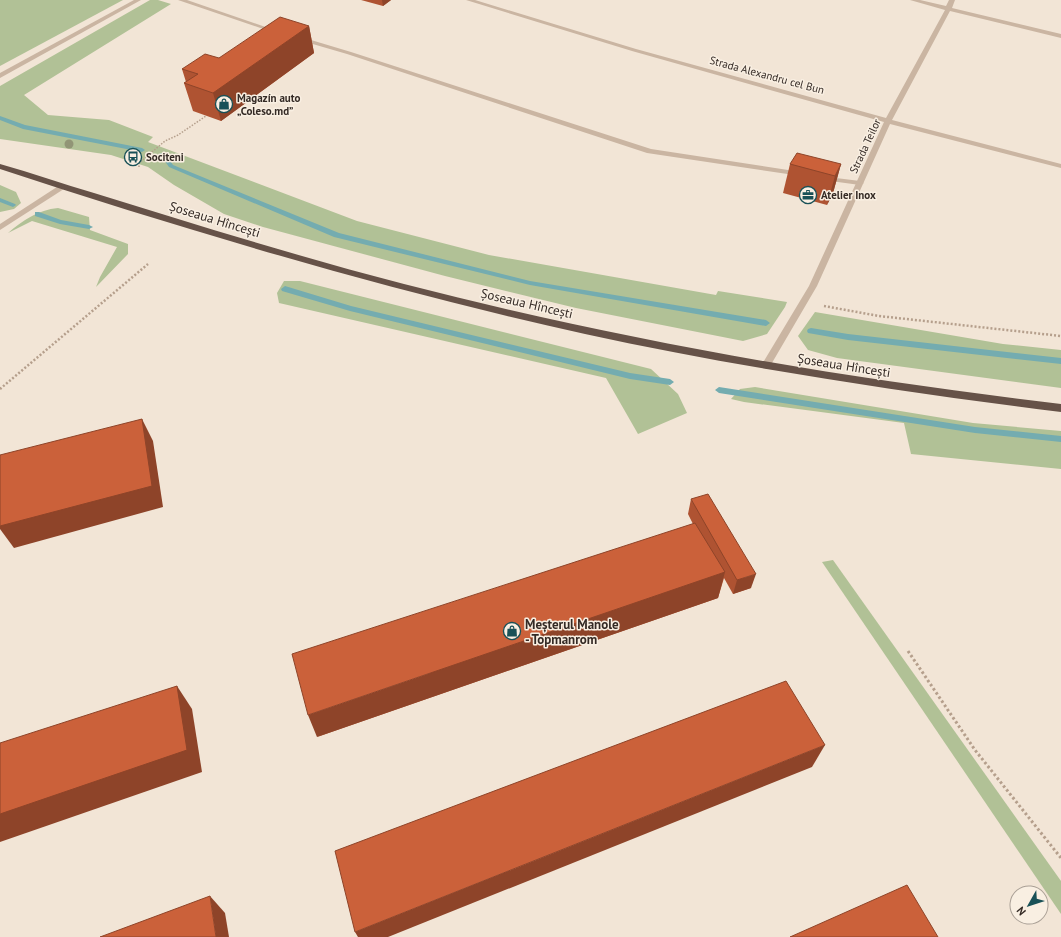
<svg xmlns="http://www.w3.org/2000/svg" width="1061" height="937" font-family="'PT Sans',sans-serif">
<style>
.green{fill:#b1c196}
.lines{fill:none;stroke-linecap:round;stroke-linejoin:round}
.stream{fill:#74acb0;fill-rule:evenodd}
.path-far2{stroke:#b59f8c;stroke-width:1.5;stroke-dasharray:1.5 1.5;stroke-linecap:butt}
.path-far1{stroke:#b59f8c;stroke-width:2.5;stroke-dasharray:2 2;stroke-linecap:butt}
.path{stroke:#b59f8c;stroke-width:3;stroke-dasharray:2.5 2.5;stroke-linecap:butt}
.service{fill:#cab5a2;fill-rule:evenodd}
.minor{fill:#cab5a2;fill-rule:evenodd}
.tertiary{fill:#cab5a2;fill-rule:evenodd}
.trunk{fill:#665248;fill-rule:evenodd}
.tree{fill:#919576}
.wall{fill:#af5332}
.shaded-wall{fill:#8e4429}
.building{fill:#cb613a;stroke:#8e4429}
.labels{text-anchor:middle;stroke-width:3;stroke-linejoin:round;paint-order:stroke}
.far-street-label{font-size:11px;fill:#342a25;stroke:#f9efe2}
.far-poi-label{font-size:11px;font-weight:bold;fill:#342a25;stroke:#f9efe2;text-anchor:start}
.street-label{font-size:13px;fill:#342a25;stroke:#f9efe2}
.poi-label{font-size:13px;font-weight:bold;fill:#342a25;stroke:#f9efe2;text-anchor:start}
</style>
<rect width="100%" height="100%" fill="#f2e5d6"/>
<g class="green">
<path d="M0,0H123L0,66Z"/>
<path d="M150,0H158L171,4L24,95L48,115L109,120L153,137L148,142L357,221L489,255L716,295L718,291L787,302L785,307L767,334L743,341L576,308L445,276L263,227L224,214L174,185L148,167L111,155L0,139V86Z"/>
<path d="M0,185L16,192L21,203L14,209L0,212Z"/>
<path d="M58,208L89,217L90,230L128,244V254L96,287L100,277L117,247L32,221L8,233C23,220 38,210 58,208Z"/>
<path d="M284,281H300L651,369L678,394L687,413L638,434L606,378L279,303L277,293Z"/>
<path d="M815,312L1003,344L1061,350V388L837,358L808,350L798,336Z"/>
<path d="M755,387L973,423L1061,431V469L911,454L904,423L744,402L731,399L740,389Z"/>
<path d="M833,560L1061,881V914L822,562Z"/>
</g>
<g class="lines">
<g class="stream">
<path d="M0,116L25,125L142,148L145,150L142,152L23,129L0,120Z"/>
<path d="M161,153L166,155L173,165L339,233L530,281L766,320L770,323L766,326L530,285L334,237L169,167L162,157L158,155Z"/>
<path d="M0,198L15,204L16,205L13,207L0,202Z"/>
<path d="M35,212H39L61,220L89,225L93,227L89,229L60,224L35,216Z"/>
<path d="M285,286L351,306L630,373L670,379L674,382L670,385L630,379L350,311L282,291L281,289Z"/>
<path d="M811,328L848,334L1061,358V364L848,340L808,333L807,331L808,329Z"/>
<path d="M719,387L975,427L1061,436V442L975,433L719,393L715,390Z"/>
</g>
<path class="path-far2" d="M139,167V163L165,141L178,135L206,116"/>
<g class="path-far1">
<path d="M824,306L879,316L1061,336"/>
<path d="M0,389L148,264"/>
</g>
<path class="path" d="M908,651L975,750L1061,858"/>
<g class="service">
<path d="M178,0H187L280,32L275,33Z"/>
<path d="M301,37L351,52L651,149L801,172L805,174L801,176L647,153L347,54L299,40L298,39Z"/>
<path d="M820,176L860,181L864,183L860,185L823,180H820Z"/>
<path d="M60,185H63L67,187L0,230V224Z"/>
</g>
<path class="minor" d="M466,0H475L636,49L886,118L945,10L910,0H920L946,6L949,0H955L952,8L1061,34V38L950,11L892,120L1061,164V168L890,124L817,286L769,368L766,369L761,366L809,286L884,122L632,51Z"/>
<path class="tertiary" d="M134,0H141L0,78V73Z"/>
<path class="trunk" d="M0,164C32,173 63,184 94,193C197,225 300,257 404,284C620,340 840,378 1061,404V412C901,392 742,368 585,334C387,290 192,232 0,169Z"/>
</g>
<circle class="tree" cx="69" cy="144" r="4.5"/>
<g class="wall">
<path d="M361,0H391L383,6Z"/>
<path d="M309,26L314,53L221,121L193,111L184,83L186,82L182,69L219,58Z"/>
<path d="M790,164H841L833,193L827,205L783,193Z"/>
<path d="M691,499L751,588L733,594L724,578L718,598L317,737L693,524L688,514Z"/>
</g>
<g class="shaded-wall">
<path d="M382,0H391L383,6Z"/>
<path d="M309,26L314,53L221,121L213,93Z"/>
<path d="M841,164L833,193L827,205L835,176Z"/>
<path d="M142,419L153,441L163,507L14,548L0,529V526Z"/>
<path d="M725,572L718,598L317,737L308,715Z"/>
<path d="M756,574L751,588L733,594L737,580Z"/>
<path d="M177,686L192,709L202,772L0,842V814Z"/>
<path d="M825,745L812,767L388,937H358L355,932Z"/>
<path d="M210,896L225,913L229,937H216Z"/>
</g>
<g class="building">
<path d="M280,17L309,26L213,93L184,83L198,74L182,69L205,54L219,58Z"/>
<path d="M797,153L841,164L835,176L790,164Z"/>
<path d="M142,419L152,486L0,526V455Z"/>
<path d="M708,494L756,574L737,580L691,499Z"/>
<path d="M695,523L725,572L308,715L292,654Z"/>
<path d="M786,681L825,745L355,932L335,851Z"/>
<path d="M177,686L187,750L0,814V743Z"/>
<path d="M907,885L938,937H790Z"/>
<path d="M210,896L216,937H100Z"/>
</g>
<defs>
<g id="shop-ring" transform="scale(0.9)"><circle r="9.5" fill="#f9efe2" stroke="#195157" stroke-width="1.5"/><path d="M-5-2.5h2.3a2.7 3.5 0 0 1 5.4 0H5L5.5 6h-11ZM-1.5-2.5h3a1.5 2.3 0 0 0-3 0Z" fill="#195157"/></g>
<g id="bus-ring" transform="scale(0.9)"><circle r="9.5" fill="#f9efe2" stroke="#195157" stroke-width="1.5"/><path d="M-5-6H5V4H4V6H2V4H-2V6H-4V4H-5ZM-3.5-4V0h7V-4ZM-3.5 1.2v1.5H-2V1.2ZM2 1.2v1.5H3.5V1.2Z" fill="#195157"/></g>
<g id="office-ring" transform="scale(0.9)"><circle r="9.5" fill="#f9efe2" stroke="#195157" stroke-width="1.5"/><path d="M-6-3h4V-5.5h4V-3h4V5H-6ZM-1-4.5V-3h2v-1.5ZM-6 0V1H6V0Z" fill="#195157"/></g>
</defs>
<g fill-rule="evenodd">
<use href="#shop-ring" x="224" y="104"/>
<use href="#bus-ring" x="133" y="157"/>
<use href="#office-ring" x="808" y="195"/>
<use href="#shop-ring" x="512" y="631"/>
</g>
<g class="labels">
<g class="far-street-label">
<text transform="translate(767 75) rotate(15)" y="4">Strada Alexandru cel Bun</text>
<text transform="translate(865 146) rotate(-65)" y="4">Strada Teilor</text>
</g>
<g class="far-poi-label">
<text x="237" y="102">Magazín auto<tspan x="237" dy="13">„Coleso.md”</tspan></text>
<text x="146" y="161">Sociteni</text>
<text x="821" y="199">Atelier Inox</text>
</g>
<g class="street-label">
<text transform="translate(215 219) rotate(17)" y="5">Șoseaua Hîncești</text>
<text transform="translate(527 303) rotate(13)" y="5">Șoseaua Hîncești</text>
<text transform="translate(844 365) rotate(9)" y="5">Șoseaua Hîncești</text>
</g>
<g class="poi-label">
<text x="525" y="629">Meșterul Manole<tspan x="525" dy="15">- Topmanrom</tspan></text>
</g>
</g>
<g transform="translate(1029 905) rotate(231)"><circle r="19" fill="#f9efe2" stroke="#aaa096"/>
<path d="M0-3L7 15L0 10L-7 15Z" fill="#195157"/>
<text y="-6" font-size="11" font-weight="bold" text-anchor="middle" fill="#342a25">N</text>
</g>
</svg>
